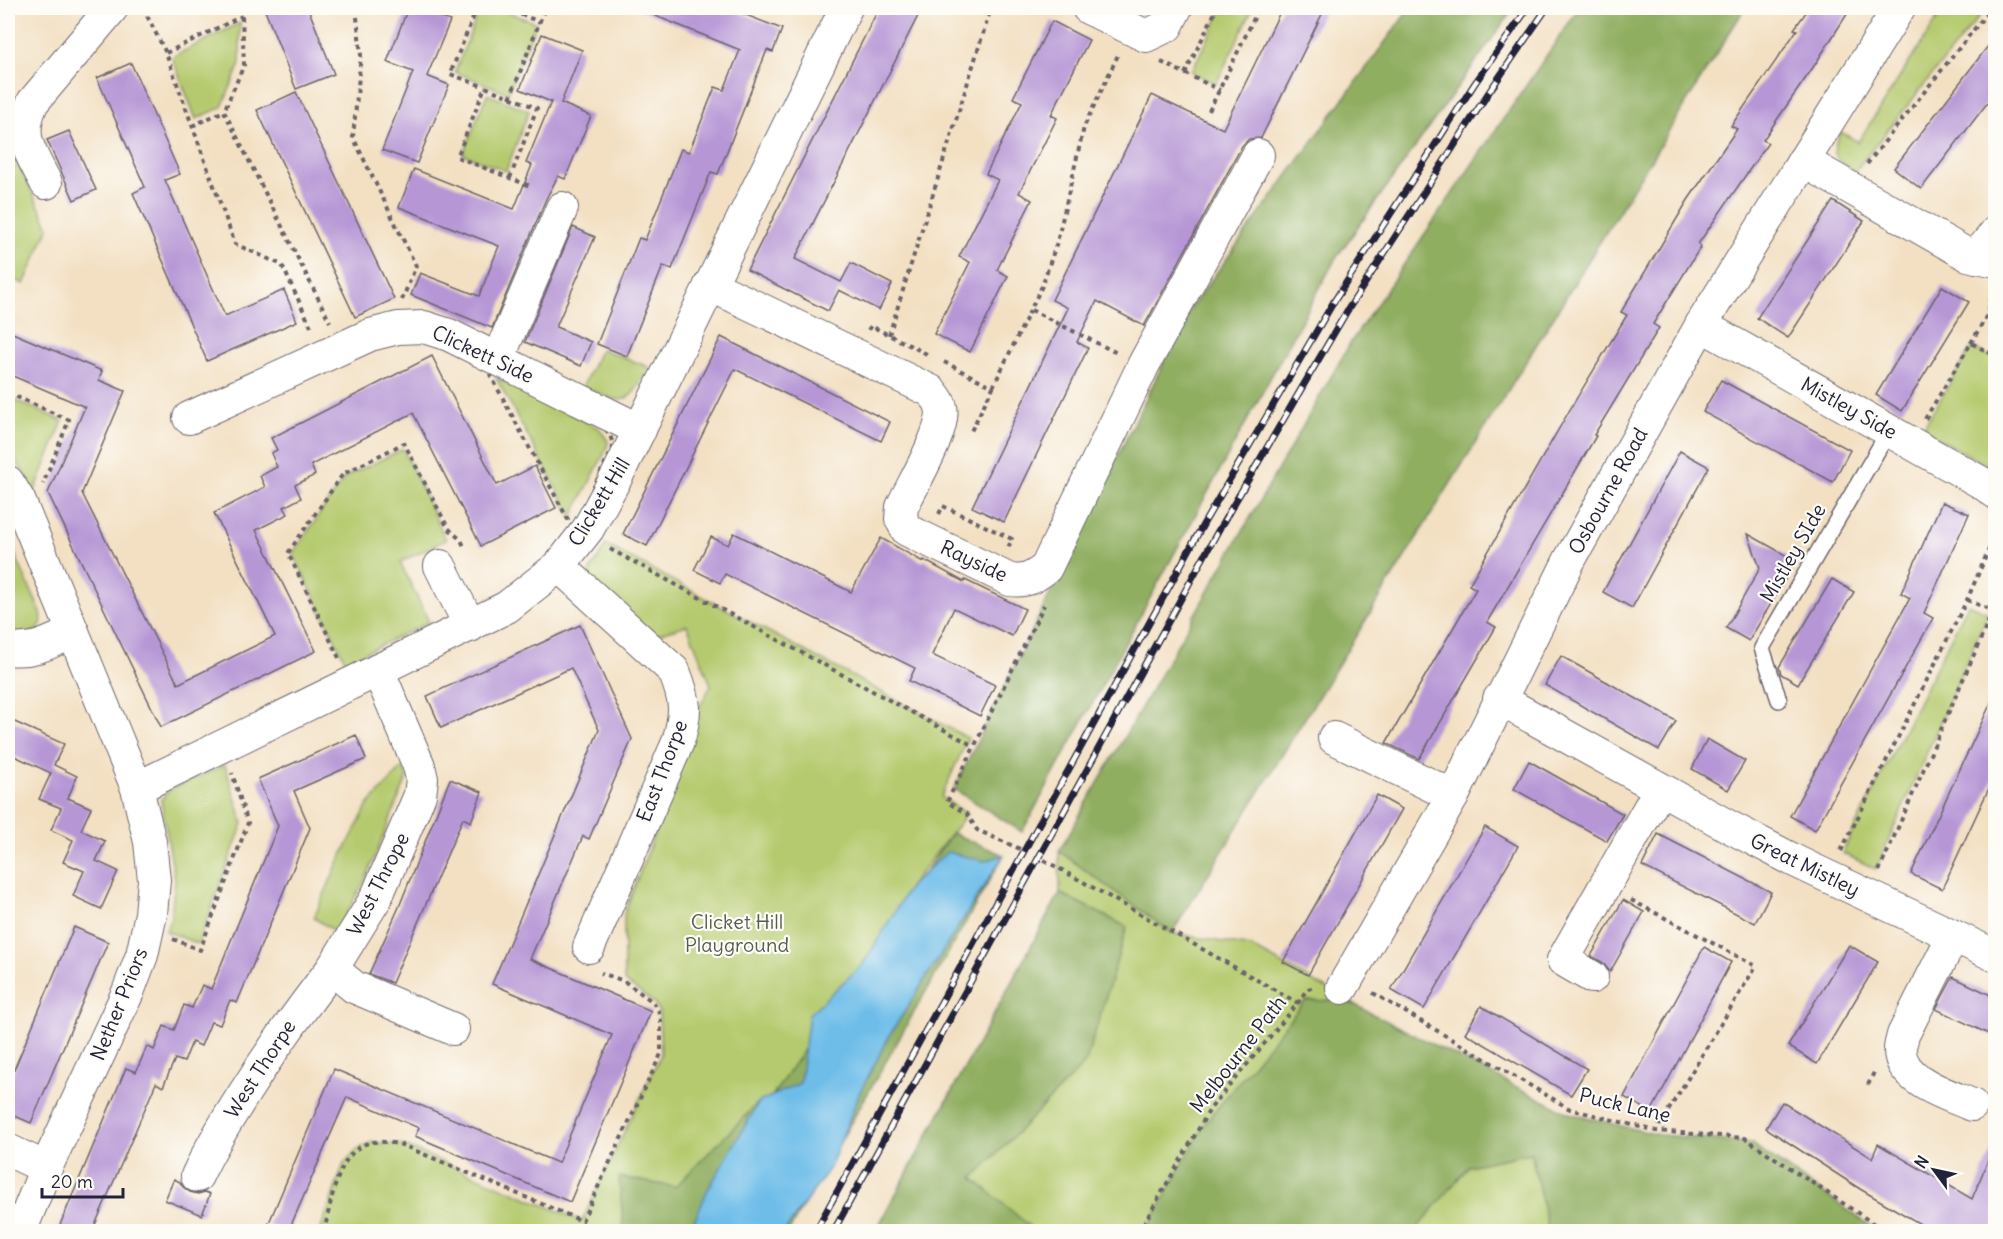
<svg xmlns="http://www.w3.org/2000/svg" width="2003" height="1239" font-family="Delius,sans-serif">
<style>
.green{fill:#b5ca6e;stroke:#6c7654;stroke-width:1.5}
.forest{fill:#90ae61;stroke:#59684e;stroke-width:1.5}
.water{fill:#6ebde9;stroke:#487092;stroke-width:1.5}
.building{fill:#b696d5}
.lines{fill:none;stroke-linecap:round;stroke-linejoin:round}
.lane-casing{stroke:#6b646b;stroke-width:18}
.street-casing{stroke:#6b646b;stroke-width:34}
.path{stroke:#6b646b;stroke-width:4;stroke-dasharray:4.5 4.5;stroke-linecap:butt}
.lane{stroke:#fff;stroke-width:15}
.street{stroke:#fff;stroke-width:32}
.rail-casing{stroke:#22223b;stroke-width:7}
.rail{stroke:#fdfcf7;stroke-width:4.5;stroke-dasharray:14;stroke-linecap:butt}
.labels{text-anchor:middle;stroke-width:4.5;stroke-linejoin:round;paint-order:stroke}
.street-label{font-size:20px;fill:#22223b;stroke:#fdfcf7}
.park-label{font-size:20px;fill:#555d4d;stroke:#fdfcf7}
</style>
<rect width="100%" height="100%" fill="#fdfcf7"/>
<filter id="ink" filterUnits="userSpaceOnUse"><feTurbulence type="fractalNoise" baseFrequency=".0167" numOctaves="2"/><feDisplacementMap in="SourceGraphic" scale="12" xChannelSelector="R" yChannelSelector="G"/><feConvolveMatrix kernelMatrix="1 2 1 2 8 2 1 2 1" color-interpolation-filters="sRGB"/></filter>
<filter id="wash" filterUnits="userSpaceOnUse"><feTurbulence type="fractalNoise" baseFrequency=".008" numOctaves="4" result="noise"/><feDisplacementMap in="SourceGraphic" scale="24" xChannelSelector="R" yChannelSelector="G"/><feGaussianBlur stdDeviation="1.35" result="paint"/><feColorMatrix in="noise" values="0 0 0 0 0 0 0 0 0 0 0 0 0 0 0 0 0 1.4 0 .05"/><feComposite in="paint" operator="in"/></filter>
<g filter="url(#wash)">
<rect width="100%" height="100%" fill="#f3e0c3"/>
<g class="green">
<path d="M480,8H497L536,23L508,93L455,72Z"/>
<path d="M1223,8H1253L1216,84L1191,72Z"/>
<path d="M1924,8H1986L1855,171C1835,159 1828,154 1841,132L1858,142L1938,18Z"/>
<path d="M240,23V64L222,107L196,119L172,57Z"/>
<path d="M487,94L529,111L506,171L463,154Z"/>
<path d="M15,158L49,227L24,284L8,277V161Z"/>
<path d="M1972,347L1995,359V470L1922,429Z"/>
<path d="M601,349L649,367C627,409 623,405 583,386Z"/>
<path d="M496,378L599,428L608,441L607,448L572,517Z"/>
<path d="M8,397L63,421L34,493L25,474L8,449Z"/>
<path d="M403,449L446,540L400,562L429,622L346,662L293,553L345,477Z"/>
<path d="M9,541L41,613C46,636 24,635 8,632V545Z"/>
<path d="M606,545L968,738L941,797L967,814L910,886L864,963L800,1083L759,1102L675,1187L635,1231L320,1232L344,1163L357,1149L372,1142L402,1145L582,1221L661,1054L659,1012L653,1002L624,981V914L671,791L686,733L711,685L687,625L652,636L585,579Z"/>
<path d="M1968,604L1988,613L1876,869L1842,853Z"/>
<path d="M225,765L243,823L198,944L166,931L171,917L175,880L161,800L169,790Z"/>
<path d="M403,767L407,778L405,783L366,878L336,932L314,918L337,865L368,805Z"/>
<path d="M1059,851L1172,933L1251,947L1390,1024L1568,1113L1659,1135L1750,1143L1878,1231L875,1232L1060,893Z"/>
</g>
<g class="forest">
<path d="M1410,8H1514L1336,258L1022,832L954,789L1190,309Z"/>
<path d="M1579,8H1745L1172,933L1059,851L1351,342Z"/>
<path d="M952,833L1004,855L789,1231H624L619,1177L675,1187L759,1102L714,1181Z"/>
<path d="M1060,893L1127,927L1086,1062L973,1178L1035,1231H876Z"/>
<path d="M1345,1000L1568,1113L1659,1135L1750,1143L1878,1231H1546L1547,1225L1531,1153L1469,1166L1415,1231L1148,1232L1149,1226L1206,1122L1305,1001Z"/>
</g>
<path class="water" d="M947,852L984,861L1004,855L891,1033L860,1092L830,1168L785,1231H690L707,1191L759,1102L800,1083L809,1014L864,963L910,886Z"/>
<g id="blocks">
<g class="building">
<path d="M264,8H308L334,74L296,89Z"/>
<path d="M408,8H432L429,13L450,21L427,76L449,85L417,163L382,150L413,72L387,62Z"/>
<path d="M636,8H728L782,29L773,52L767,50L718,174L711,172L672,269L663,266L627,356L597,344L639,238L645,240L681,149L689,152L715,87L724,90L740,50Z"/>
<path d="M879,8H922L795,259L841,282L851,263L892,284L879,310L839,290L828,311L747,270Z"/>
<path d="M1282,8H1325L1261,138L1249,139L1242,146L1144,326L1097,301L1077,342L1088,348L1004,522L972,507L1068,308L1052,300L1152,95L1223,129Z"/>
<path d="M1809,8H1851L1814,66L1763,140L1768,143L1698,244L1701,246L1653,324L1659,328L1594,435L1596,436L1487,622L1496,627L1419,759L1386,743L1476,589L1469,585L1572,406L1627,315L1621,312L1688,200L1737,129L1731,126L1797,30L1794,29Z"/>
<path d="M1052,21L1089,40L1051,115L1057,118L1019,193L1032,200L997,270L1008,276L970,352L934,334L970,262L959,257L998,180L986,174L1022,102L1013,98Z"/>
<path d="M542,34L582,50L561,103L591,116L565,179L558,176L545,201L492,328L411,295L420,273L479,296L499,246L399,207L414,169L514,209L532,165L526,163L551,102L520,89Z"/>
<path d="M1995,37V93L1921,189L1894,168Z"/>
<path d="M131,63L180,174L165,180L225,316L284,290L297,321L207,361L133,193L145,187L97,78Z"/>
<path d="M296,92L394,299L355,317L257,110Z"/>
<path d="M69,131L96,190L74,200L47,140Z"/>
<path d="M1833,201L1864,221L1788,338L1757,318Z"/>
<path d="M573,227L595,237L556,327L591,342L581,366L525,342Z"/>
<path d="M1942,286L1969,302L1902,411L1876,395Z"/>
<path d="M8,331L102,371L99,380L125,391L82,493L178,684L275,636L214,513L265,487L260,476L277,467L271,453L277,450L271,438L432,356L497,485L535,466L556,508L481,546L413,413L311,465L315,475L295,485L301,498L284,507L288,514L256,530L316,651L161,727L48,493L85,407L8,374Z"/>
<path d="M721,337L890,422L881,441L735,369L647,546L623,534Z"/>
<path d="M1721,380L1850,450L1833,482L1703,412Z"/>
<path d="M1680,451L1709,467L1632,608L1603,592Z"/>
<path d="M1942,502L1969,514L1924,613L1933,618L1815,830L1790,816L1910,598L1901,593Z"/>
<path d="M734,533L851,592L881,538L923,562L924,560L964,582L965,580L1025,609L1012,636L954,608L932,655L995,685L980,716L909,681L915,668L725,574L720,583L694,570L711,537L728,545Z"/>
<path d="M1748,534L1796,561L1749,641L1726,628L1760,568Z"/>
<path d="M1832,579L1854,592L1798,684L1781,674L1779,667Z"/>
<path d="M580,625L632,739L589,839L583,836L530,959L651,1011L570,1202L415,1136L419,1128L347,1097L288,1232L268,1225L334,1069L558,1163L612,1035L492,984L599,730L571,668L441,728L427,696Z"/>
<path d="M1561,656L1676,721L1659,750L1545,685Z"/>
<path d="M1995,694V775L1942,889L1911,874Z"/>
<path d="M8,719L64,744L54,765L77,776L68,798L91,808L81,830L105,841L96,861L118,871L101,909L73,896L84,871L63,862L73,840L51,830L61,808L39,799L51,773L8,753Z"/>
<path d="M356,735L366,759L294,791L310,828L237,1003L230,1000L220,1025L211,1022L201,1046L192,1042L184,1062L175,1059L163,1087L156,1083L92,1232H57L126,1068L136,1072L147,1046L154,1050L164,1026L174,1030L184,1005L192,1008L202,985L211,989L278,826L258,779Z"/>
<path d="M1707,739L1745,761L1728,790L1692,769Z"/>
<path d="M1529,761L1623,814L1607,841L1514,789Z"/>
<path d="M450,779L482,792L471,822L463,818L392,983L369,974L399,907Z"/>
<path d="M1377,795L1402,809L1308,975L1283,962Z"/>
<path d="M1485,827L1518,846L1424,1009L1391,990Z"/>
<path d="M1658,834L1771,892L1755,923L1642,866Z"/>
<path d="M1623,900L1644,912L1610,972L1602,962L1591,956Z"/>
<path d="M74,927L108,942L31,1123L8,1113V1084Z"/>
<path d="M1849,945L1878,962L1817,1064L1788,1046Z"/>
<path d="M1704,947L1731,962L1651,1112L1624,1097Z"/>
<path d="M1953,977L1995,997V1037L1936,1009Z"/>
<path d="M1481,1006L1587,1069L1571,1095L1465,1033Z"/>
<path d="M1782,1102L1872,1158L1878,1144L1972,1199L1995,1143V1232H1934L1860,1189L1766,1128Z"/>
<path d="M174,1179L180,1182L183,1187L190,1192L198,1194L205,1192L210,1194L202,1215L165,1200Z"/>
</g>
</g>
</g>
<g filter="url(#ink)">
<use href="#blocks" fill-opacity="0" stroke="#6b646b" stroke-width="1.5"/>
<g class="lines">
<g class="lane-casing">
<path id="lane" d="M1779,700L1762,648L1889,431"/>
</g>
<g class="street-casing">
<g id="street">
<path d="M1088,8L1146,36L1167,26L1176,8"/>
<path d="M1803,161L1968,255L1996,261"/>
<path d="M46,183C31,153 16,136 33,102L112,8"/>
<path d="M1976,257L1996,232"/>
<path d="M710,285L931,391C935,396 940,401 941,407C947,428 912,485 902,507L901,519L907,530L1010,580C1026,582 1033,578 1046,568L1144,364L1258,155"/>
<path d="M1701,325L1982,483L1996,493"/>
<path d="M498,359L562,208"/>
<path d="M189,418L370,335L398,328L424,327L449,335L640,430"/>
<path d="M8,482L19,500L137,788L150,842L154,880L151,914L142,955L128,992L46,1168L20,1232"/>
<path d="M440,566L470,626"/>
<path d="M559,566L674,671C686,701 687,711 678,742L589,947"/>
<path d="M8,649C34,652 49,643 73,632"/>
<path d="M378,670L419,766L422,779L420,795L376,898L332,969L354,987L453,1029"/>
<path d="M1499,699L1728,826L1797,862L1996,956"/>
<path d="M1334,738L1453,796"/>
<path d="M137,788L507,607L559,566L588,529L617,476L846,8"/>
<path d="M1953,936L1903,1035C1902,1040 1900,1045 1900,1049C1899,1081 1949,1095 1972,1105"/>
<path d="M1592,977L1563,960L1660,789"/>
<path d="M1342,988L1453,796L1569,561L1701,325L1899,8"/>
<path d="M8,1150L46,1168"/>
<path d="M197,1176C211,1146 227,1120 245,1092C272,1049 301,1009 332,969"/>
</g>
</g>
<g class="path">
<path d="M143,8L166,53L235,244L282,265L312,329"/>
<path d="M239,8L242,16L244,65L224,111L330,322"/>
<path d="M356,8L361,55L353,137L416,266L402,300"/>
<path d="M477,8L450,74L485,87"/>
<path d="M504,8L540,22"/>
<path d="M802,8L810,13"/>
<path d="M1049,8L1060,12"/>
<path d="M166,53L242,16"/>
<path d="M1161,62L1220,90"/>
<path d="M1185,74L1217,8"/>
<path d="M510,98L545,8"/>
<path d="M1209,111L1259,8"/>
<path d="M192,126L224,111"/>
<path d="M1867,164L1991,8"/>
<path d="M510,178L537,108L485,87L457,157L530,186"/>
<path d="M1031,310L1117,353"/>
<path d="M868,330L871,326L929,355"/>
<path d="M889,335L991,8"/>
<path d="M1971,343L1987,315L1993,289"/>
<path d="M944,362L993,387L970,433"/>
<path d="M486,367L592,420C605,426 612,434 613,448L581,512L572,527Z"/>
<path d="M993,387L1042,286L1057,242L1084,127L1118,55"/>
<path d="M8,393L69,420L43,484"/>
<path d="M1925,419L1971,343L1996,356"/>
<path d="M939,514L943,506L1012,539L1008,548"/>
<path d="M610,549L974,746"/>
<path d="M1967,600L1996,612"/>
<path d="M339,658L288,553L343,474L404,443L448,528L461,540L465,548"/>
<path d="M1020,849L977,830L967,814L947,802L1044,605"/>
<path d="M1841,851L1967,600L1996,533"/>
<path d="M1044,860L1298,1003"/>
<path d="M1879,871L1993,611"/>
<path d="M1631,900L1756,966L1656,1131"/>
<path d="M173,939L200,950L248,823L232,773"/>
<path d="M1373,993L1570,1109L1656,1131L1745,1138L1886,1232"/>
<path d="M1868,1085L1875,1070"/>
<path d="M324,1232C331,1204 337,1146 374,1142C383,1141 393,1143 402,1145L582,1221L661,1054V1021L659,1012L653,1002L624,981L601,973"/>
<path d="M1139,1232L1210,1109L1298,1003L1307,989L1316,987"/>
</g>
<use href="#lane" class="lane"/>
<use href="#street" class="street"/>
<g class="rail-casing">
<g id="rail">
<path d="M815,1232L1204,523L1333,303L1475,83L1528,8"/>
<path d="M833,1232L1218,531L1347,311L1489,92L1547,8"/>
</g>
</g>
<use href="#rail" class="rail"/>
</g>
</g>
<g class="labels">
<g class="street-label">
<text transform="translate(483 354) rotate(25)" y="7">Clickett Side</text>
<text transform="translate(1849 408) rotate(29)" y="7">Mistley Side</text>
<text transform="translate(1608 491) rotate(-61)" y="7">Osbourne Road</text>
<text transform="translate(599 502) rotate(-59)" y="7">Clickett Hill</text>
<text transform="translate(1793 553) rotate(-60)" y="7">Mistley SIde</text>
<text transform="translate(974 561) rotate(25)" y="7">Rayside</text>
<text transform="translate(662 771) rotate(-69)" y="7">East Thorpe</text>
<text transform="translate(1805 865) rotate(26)" y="7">Great Mistley</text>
<text transform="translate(378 884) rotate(-63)" y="7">West Thrope</text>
<text transform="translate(119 1004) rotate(-68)" y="7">Nether Priors</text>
<text transform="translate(1238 1054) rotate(-52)" y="7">Melbourne Path</text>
<text transform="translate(260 1069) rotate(-57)" y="7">West Thorpe</text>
<text transform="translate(1625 1105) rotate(13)" y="7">Puck Lane</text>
</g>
<g class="park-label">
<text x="737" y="929">Clicket Hill<tspan x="737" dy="23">Playground</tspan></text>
</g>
</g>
<rect width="2003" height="1239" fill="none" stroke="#fdfcf7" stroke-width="30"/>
<g transform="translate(1934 1170) rotate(303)" stroke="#fdfcf7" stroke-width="4.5" paint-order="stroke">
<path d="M0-4.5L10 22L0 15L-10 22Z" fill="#22223b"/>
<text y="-9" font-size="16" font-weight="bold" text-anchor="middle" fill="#22223b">N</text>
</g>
<path d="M42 1188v9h81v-9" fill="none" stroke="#22223b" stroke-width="3"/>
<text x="51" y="1188" font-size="18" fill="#22223b" stroke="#fdfcf7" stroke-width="4.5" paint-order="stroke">20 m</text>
</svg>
